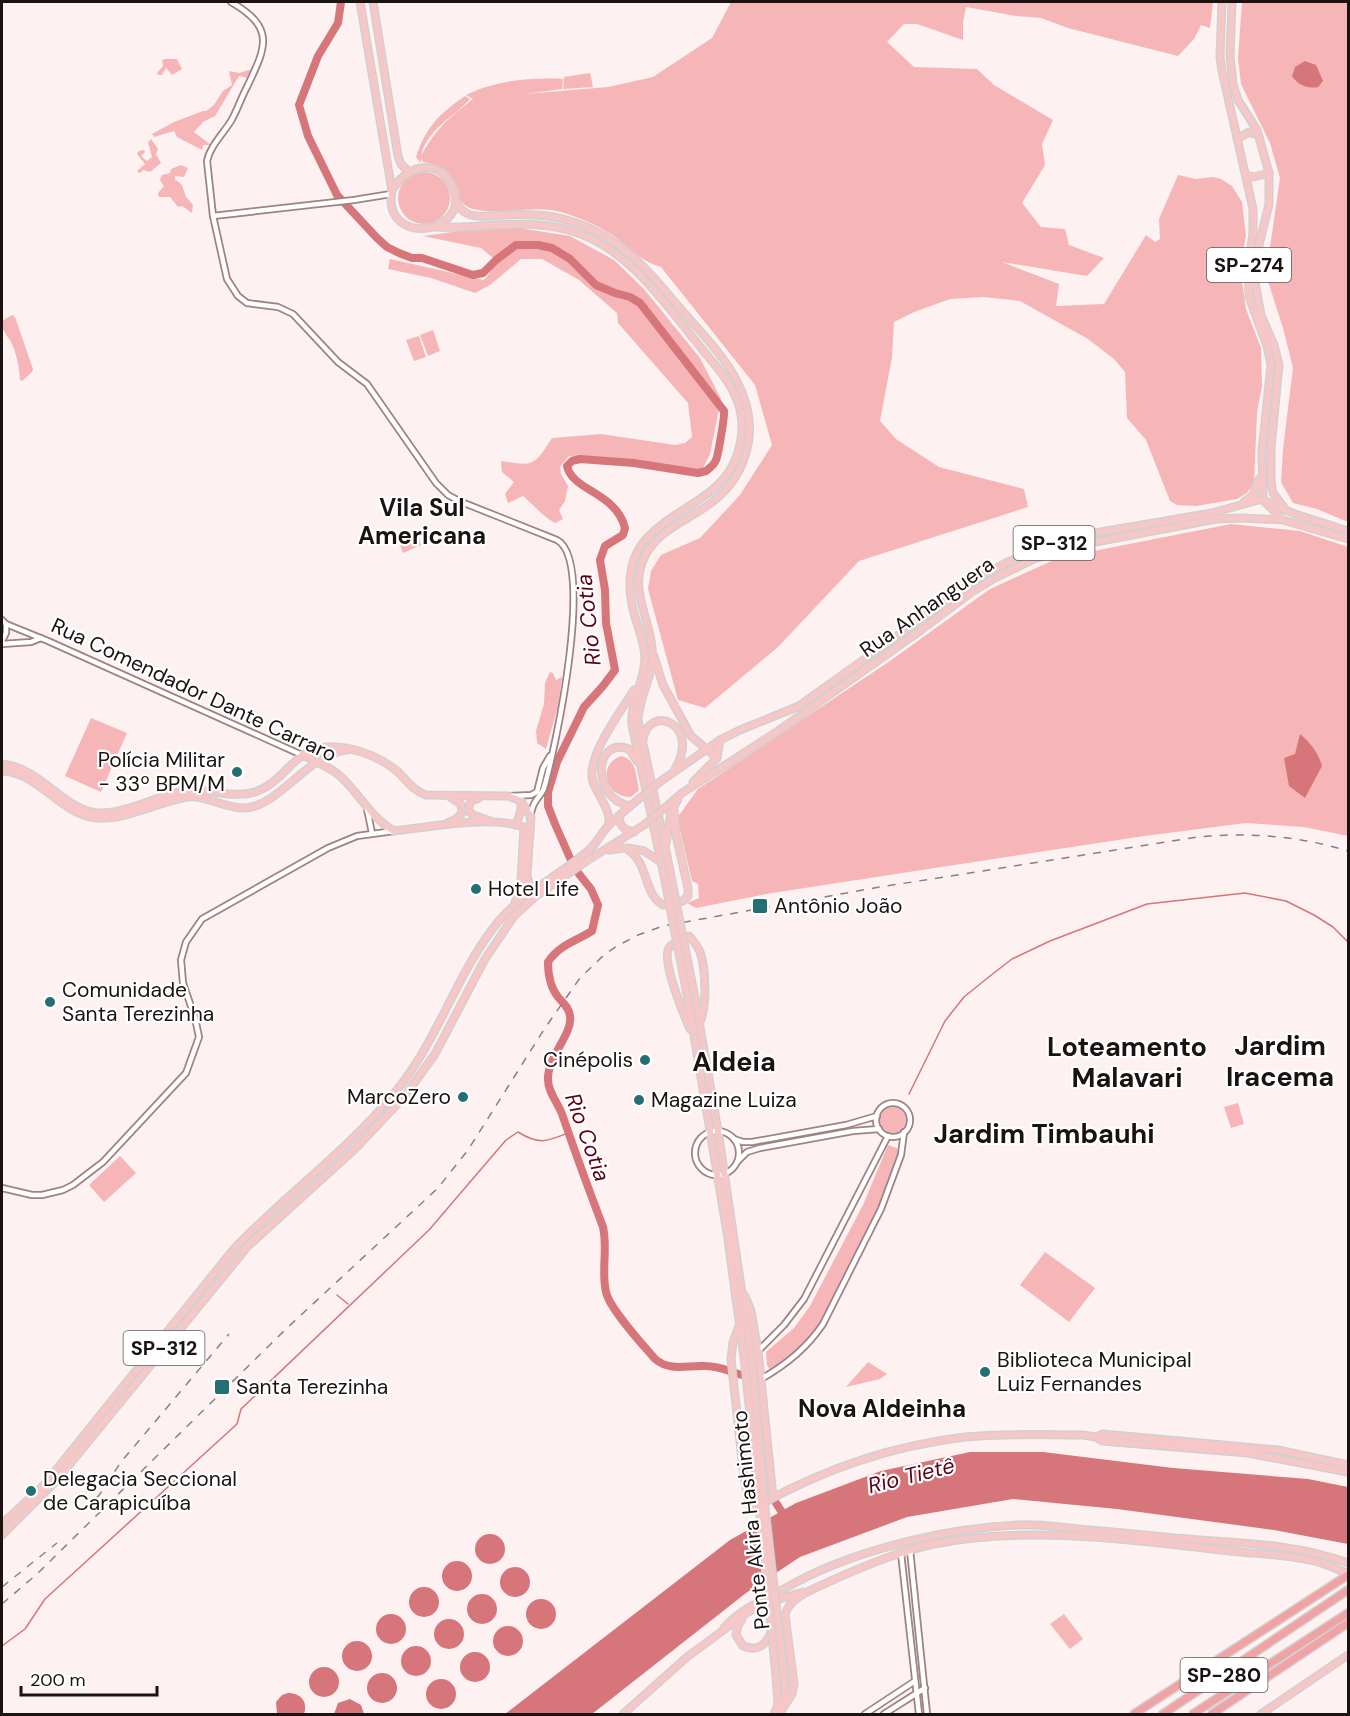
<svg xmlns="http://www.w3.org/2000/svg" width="1350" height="1716" font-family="'DM Sans',sans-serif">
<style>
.green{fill:#f6b6b7}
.water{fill:#d6757a}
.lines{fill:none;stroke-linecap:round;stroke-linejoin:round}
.stream{stroke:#d6757a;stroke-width:1.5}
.river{stroke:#d6757a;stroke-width:8}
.minor-casing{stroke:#9d8383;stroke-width:8}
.major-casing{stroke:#d1d0d0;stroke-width:9}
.highway-casing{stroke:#d1d0d0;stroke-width:10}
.minor{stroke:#fff;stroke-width:4.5}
.major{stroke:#f7c7c8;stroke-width:6}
.highway{stroke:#f1a2a4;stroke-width:7}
.rail{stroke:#8a8080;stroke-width:1.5;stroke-dasharray:8 8;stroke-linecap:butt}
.major-bridge-casing{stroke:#d1d0d0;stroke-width:9;stroke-linecap:butt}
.major-bridge{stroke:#f7c7c8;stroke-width:6}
.poi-dot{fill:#246f71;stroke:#fff;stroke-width:2}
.labels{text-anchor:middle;stroke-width:4.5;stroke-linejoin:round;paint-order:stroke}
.shield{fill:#fff;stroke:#5f5959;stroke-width:1.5}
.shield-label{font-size:20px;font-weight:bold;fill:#1b1212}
.street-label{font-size:21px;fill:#1b1212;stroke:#fff}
.poi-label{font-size:21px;fill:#1b1212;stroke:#fff;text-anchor:start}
.water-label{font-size:22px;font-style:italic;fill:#5c0016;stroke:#fff}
.quarter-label{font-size:24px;font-weight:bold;fill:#1b1212;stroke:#fff}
.district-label{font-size:27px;font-weight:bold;fill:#1b1212;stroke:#fff}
</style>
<rect width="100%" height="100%" fill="#fdf1f1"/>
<g class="green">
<path d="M731,2H1213L1210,28L1201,25L1194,39L1178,56L1068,28L1041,18L1016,16L966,7L963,22V40L917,24H904L887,42L914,67L977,69L994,85L1053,120L1042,144L1045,165L1022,203L1041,227L1065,229L1069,245L1104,258L1087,276L1002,262L1059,284L1056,306L1104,304L1146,235L1155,242L1160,239L1159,219L1178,175L1196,179L1213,177L1221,179L1232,186L1242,202L1246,236L1240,268L1246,309L1261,348L1262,386L1257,412L1254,483L1247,493L1237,499L1196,506L1177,505L1170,501L1146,440L1127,418L1125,372L1114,359L1088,339L1020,301L984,297L950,299L914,312L894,322L892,357L880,421L896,439L939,467L1024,489L1028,507L859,561L778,647L705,708L678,700L648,589L651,571L661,555L700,538L740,495L772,445L755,385L661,267C640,261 631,249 615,237C600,226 578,217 561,212C533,204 499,216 473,209C449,203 462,167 423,162L421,157V163L416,157C426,127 439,114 465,96L470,99C454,117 426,130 421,156C437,127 448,119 473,99L466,95C493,81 532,77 563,79L562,89L525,94L608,87L653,77L712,38Z"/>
<path d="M1242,2H1348V522L1317,509L1293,503L1281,482L1283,449L1293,368L1283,328L1266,275L1280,178L1270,143L1241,84L1238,58Z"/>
<path d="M165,59H177L182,69L172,75L166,68L162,75H158L157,73L163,66L162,60Z"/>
<path d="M252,69L248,78L239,76L215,116L203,122L194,132L211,145H203L202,150L177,137L174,131L154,137L152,134L174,122L203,111H206L214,105L223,91L232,85L229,71L239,73Z"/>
<path d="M590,73L593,87L563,89L564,77Z"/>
<path d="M151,139L158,149L156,154L161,163L150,172L143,170L140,173L137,171L145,164L137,154L139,151L144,150L145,152L141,156L147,161L152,157L148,142Z"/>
<path d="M181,165L188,168L184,177L175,176V179L182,185L186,197L193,205L192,213L182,206L178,207L170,197H159L158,193L164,186L160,180L162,175L170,173L171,169Z"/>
<circle cx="424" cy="198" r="26"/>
<path d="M519,228L570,236L614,260L644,289L700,358L721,399L710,454L702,470L569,456L560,467L561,474L568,486L565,501L559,510L563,519L555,523C541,515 535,506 523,496L508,503L505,494L514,482L502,472L501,461C533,466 534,467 552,438L601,434L675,445L685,443L692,437L688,403L618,323L617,313L579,280L542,259H521L490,285L475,293L431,278L388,269L390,259L484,280L498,262L481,248L423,236L467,230Z"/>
<path d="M12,315L15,317L33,369L32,372L22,381L20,380C19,368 17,354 11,342C7,335 1,330 2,321Z"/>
<path d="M433,330L440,351L428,356L420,335Z"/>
<path d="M419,336L426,357L414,361L406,340Z"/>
<path d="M1231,524L1300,531L1348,547V836L1304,827L1246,823L1144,836L772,893L696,908L687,903L699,898L698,884L692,881L677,818L698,789L890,661L990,589L1058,558Z"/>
<path d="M404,530L417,533L421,545L403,553L396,534Z"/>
<path d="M550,672L553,673L556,680L562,677L558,706L546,749L537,743L536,731L544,704L545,683Z"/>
<path d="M91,718L127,733L101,792L65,776Z"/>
<path d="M621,756C637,759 636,777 639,790L631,797C606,798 596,765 621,756Z"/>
<path d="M1238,1103L1244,1124L1231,1128L1224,1107Z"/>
<circle cx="893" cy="1120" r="13"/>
<path d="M888,1145L897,1148L900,1154L878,1214L821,1323L800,1349L770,1370L767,1365L766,1352L794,1328L810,1306L863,1205Z"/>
<path d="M120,1156L136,1173L104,1202L89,1185Z"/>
<path d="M1045,1252L1095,1288L1069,1322L1020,1285Z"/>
<path d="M868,1362L887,1374L880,1379L846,1387Z"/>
<path d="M1064,1614L1083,1639L1070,1649L1050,1624Z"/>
</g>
<g class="water">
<path d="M1305,61L1316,65L1323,81L1318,87C1307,89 1298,85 1292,76L1295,67Z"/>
<path d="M1300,734C1310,742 1319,754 1322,766L1305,798L1289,786L1284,758L1295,754Z"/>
<path d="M970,1452H1043L1173,1468L1308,1479L1348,1487V1544L1274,1530L1117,1509L1013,1499L907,1517L800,1557L746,1593L592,1714H505L730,1540L796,1503L881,1471Z"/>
<circle cx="490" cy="1549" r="15"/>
<circle cx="457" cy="1576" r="15"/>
<circle cx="515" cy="1582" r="15"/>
<circle cx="424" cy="1602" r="15"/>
<circle cx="482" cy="1609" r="15"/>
<circle cx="541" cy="1614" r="15"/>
<circle cx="391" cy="1629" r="15"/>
<circle cx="449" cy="1634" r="15"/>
<circle cx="508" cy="1641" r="15"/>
<circle cx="357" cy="1656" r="15"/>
<circle cx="416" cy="1661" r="15"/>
<circle cx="475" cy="1667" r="15"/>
<circle cx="324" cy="1682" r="15"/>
<circle cx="382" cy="1688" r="15"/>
<circle cx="441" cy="1694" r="15"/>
<path d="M288,1693C301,1693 308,1702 304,1714H277L276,1702L282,1695Z"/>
<path d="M350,1699L361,1705L364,1714H334L338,1703Z"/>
</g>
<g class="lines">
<g class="stream">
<path d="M909,1094L945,1021L964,997L990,976L1012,959L1050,941L1147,904L1245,893L1286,901L1314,915L1333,927L1348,942"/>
<path d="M337,1295L348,1304"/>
<path d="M2,1646L25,1629L45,1599L237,1424L241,1409L429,1230L506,1140L518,1132C539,1145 546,1142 568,1133"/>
</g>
<g class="river">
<path d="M341,2L338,23L318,56L299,105L308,136L337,195L377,238L387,247L399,253L412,258H422L473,275L483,273L496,260L516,245H538L552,248L570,259L596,285L615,293L630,297L640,303L724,411C725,415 718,456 716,460C714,465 710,468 706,471L698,473L634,463L580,459L572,461L567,466C572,491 616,492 625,528L623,535L605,546L600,560L605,590L606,623L615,670L603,686L584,707L557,762L548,792V806L555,824L570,858L579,874L591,889L598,905L592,931C576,941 559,945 548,962C548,974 550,987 558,997C563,1003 569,1007 570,1016C573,1034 547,1057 548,1080C548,1092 558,1103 562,1114C575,1152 589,1190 603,1227C608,1249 601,1271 606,1292C609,1308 643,1345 655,1359C671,1372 686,1365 705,1366C718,1366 729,1371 742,1375"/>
<path d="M776,1503L787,1520"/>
</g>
<g class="minor-casing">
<g id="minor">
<path d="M231,2C276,28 266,47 247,87C241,98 237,111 231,121C223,134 210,146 207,161L213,216L227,279L238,296L247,303L278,307L293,314L338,362L367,384L436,483L448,495L459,501L557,540C596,561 555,750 544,788C542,794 537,798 534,804C532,808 531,813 530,817"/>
<path d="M213,216L354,200L391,194"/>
<path d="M2,620L6,624L48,641L302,755"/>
<path d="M2,641L6,633V624"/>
<path d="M2,644L31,642L41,638"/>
<path d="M510,796L531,795L537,792L543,768L550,756"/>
<path d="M367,809L372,833"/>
<circle cx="893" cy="1120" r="17"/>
<circle cx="717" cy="1153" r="22"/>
<path d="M734,1139L743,1142H752L846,1125L877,1116"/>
<path d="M738,1161L747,1152L760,1148L853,1131L879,1129"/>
<path d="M2,1188L32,1195H42L63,1190L73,1185L103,1162L186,1073L199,1037L195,1018L183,983L181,960L186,942L202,919L328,848L357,836L394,831"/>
<path d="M758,1351L784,1325L804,1299L888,1136"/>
<path d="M761,1379C786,1365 807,1348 823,1324L881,1209L901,1155L904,1132"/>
<path d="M910,1550L927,1714"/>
<path d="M901,1553L919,1714"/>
<path d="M865,1714L915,1681"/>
<path d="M884,1714L925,1688"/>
</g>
</g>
<g class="major-casing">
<g id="major">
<path d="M360,2L392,191C381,249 477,234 451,184C436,156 404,167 392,191"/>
<path d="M373,2L398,156L401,164L408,171"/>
<path d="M1222,2L1220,57L1222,71L1253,209V233L1248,270L1249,297L1267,346L1271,365L1262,451L1263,500L1282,519"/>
<path d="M1232,2L1230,56L1233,84L1238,100L1257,130L1269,173V204L1259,245L1255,282L1261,315L1274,345L1279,365L1271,447V482L1273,493L1283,506"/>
<path d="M1237,139L1249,132L1258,135"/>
<path d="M1247,175L1254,177L1269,173"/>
<path d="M455,200C459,207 463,213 471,215C480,218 493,215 503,215C526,214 548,214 570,221C615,234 644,265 673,300C710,344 766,392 745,456C739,475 727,491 711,503C688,520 658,530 645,556C628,589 650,617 652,649C655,674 639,695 638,720L667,856"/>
<path d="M436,227C481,229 527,217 572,231C628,248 663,301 698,344C712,362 729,379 737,400C744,418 743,439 736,458C720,499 674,508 647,538C626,561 627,592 636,620C640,633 645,645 645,659C644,683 630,701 632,725L663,871"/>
<path d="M1244,502L1253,495L1259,479"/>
<path d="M654,656L663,685L691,736L717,758L693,782"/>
<path d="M643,740C648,703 702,723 675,769"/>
<path d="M302,755C315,761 329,766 340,776C359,793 371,818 394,831C429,827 491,815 524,827L521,880L530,896"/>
<path d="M717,758L720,740"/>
<path d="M2,764C40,767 64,811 98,813C128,814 157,795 186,791C209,788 233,799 255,792C288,781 293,744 336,747C357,748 382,758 398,772C407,781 414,791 426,795L508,796L521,801L531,817L527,875L530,888L534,893"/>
<path d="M2,771C36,772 57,809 90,817C119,824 158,801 188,797C207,795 225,809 246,808C280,805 308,754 347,750"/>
<path d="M661,781L720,740L740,730L799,706L983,575L1006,563L1056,542L1089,534L1212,513L1258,500H1263L1295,514L1348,531"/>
<path d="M479,798L471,801L468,810L473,815L490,821"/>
<path d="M630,806C590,798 594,736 629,749L637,761"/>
<path d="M666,807L682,793L778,731L921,630L972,592L995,578L1034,559L1085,544L1216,519L1243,518L1283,520L1348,539"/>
<path d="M619,816C619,826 625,831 634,832"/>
<path d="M447,823L456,819L462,813L461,804L450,797"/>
<path d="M516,825L521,810V802"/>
<path d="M609,825C611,810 598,796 593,782C585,758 621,711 634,690"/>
<path d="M666,844L671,812L678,799"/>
<path d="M628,848L644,851L661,862"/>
<path d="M609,850L625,848C650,861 642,893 663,905L683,901L688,896V888L676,835L674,810"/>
<path d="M515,902L519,895L521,881"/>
<path d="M695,998L718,1131L752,1361"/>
<path d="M688,1000L727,1232L745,1365"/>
<path d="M690,1029C684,1015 661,960 669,948C673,942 683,939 689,936C693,941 698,946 700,952C706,969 707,1006 700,1022"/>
<path d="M745,1296L751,1311L758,1351L773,1497"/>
<path d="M740,1323L733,1342L731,1359L744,1478L751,1510C816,1472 890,1446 965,1437C1004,1433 1044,1435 1083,1435L1096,1437L1102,1441L1248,1453L1348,1472"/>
<path d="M1096,1437L1103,1434L1278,1450L1348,1465"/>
<path d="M2,1524L44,1485L233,1250C285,1195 349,1150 396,1091C436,1043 454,981 491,931C516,895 557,878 589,850C597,843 601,833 609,825C618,816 629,807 640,798"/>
<path d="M2,1535L56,1481L248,1246L355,1149L404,1097L435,1054L485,959L514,916L536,896L588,860L644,825"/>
<path d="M742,1619L738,1625L736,1635L743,1646C758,1652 766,1645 771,1632"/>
<path d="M724,1628C741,1608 762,1601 784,1589C848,1551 946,1528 1019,1525C1039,1524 1059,1527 1078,1529C1115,1532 1151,1536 1187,1539C1241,1543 1297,1544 1348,1563"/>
<path d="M783,1704L786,1693L784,1675"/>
<path d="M781,1711L792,1694L794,1684L785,1615C789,1596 819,1587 835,1579C867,1565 900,1551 934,1544C1026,1525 1135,1540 1229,1551C1255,1554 1284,1554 1310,1560C1323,1562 1337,1569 1348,1574"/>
<path d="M623,1714L687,1657L748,1612L760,1605L803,1592"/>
<path d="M774,1714L778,1705L776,1676"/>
<path d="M1261,1714L1348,1655"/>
</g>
</g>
<g class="highway-casing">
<g id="highway">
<path d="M1134,1714L1348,1575"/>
<path d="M1163,1714L1348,1590"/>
<path d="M1193,1714L1348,1613"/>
<path d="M1212,1714L1348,1623"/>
</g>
</g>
<use href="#minor" class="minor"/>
<use href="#major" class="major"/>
<use href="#highway" class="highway"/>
<g class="rail">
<path d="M86,1510L100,1494L121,1462L229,1334"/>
<path d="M2,1587L57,1543"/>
<path d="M2,1604L37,1574L287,1328L438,1188L468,1150L545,1028L580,978L605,954L617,946L638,935L663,926L874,888L1198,837C1249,832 1299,836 1348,851"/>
</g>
<g class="major-bridge-casing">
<g id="major-bridge">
<path d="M640,798L661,781"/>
<path d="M644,825L666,807"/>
<path d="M667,856L695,998"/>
<path d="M663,871L688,1000"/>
<path d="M752,1361L765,1507L784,1675"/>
<path d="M745,1365L776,1676"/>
</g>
</g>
<use href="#major-bridge" class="major-bridge"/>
</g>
<g class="poi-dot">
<circle cx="237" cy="772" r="6"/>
<circle cx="476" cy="889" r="6"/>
<rect x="752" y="898" width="16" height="16" rx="3"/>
<circle cx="50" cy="1002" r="6"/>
<circle cx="645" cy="1060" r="6"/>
<circle cx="463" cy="1097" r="6"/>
<circle cx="639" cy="1100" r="6"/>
<circle cx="985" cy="1372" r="6"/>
<rect x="214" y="1379" width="16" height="16" rx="3"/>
<circle cx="31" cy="1491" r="6"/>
</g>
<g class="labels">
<g class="shield">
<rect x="1207" y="248" width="84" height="34" rx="4.5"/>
<rect x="1013.5" y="526" width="81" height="34" rx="4.5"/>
<rect x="123.5" y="1331" width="81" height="34" rx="4.5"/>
<rect x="1180.5" y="1658" width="87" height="34" rx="4.5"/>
</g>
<g class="shield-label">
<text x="1249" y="272">SP-274</text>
<text x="1054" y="550">SP-312</text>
<text x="164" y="1355">SP-312</text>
<text x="1224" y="1682">SP-280</text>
</g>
<g class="street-label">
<text transform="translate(927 607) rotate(-35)" y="7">Rua Anhanguera</text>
<text transform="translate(194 690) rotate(25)" y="7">Rua Comendador Dante Carraro</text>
<text transform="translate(751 1520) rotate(-96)" y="7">Ponte Akira Hashimoto</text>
</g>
<g class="poi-label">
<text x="225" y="767" text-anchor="end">Polícia Militar<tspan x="225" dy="24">- 33º BPM/M</tspan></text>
<text x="488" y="896">Hotel Life</text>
<text x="774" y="913">Antônio João</text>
<text x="62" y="997">Comunidade<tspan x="62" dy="24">Santa Terezinha</tspan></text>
<text x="633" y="1067" text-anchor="end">Cinépolis</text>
<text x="451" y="1104" text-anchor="end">MarcoZero</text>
<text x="651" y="1107">Magazine Luiza</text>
<text x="997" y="1367">Biblioteca Municipal<tspan x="997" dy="24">Luiz Fernandes</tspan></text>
<text x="236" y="1394">Santa Terezinha</text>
<text x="43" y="1486">Delegacia Seccional<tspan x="43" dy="24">de Carapicuíba</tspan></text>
</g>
<g class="water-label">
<text transform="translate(588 620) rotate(-96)" y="8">Rio Cotia</text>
<text transform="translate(588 1137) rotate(70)" y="8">Rio Cotia</text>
<text transform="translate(911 1475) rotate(-14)" y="8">Rio Tietê</text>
</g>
<g class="quarter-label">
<text x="422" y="516">Vila Sul<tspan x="422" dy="28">Americana</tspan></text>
<text x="882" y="1417">Nova Aldeinha</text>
</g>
<g class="district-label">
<text x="1280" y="1055">Jardim<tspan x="1280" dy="31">Iracema</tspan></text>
<text x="1127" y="1056">Loteamento<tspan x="1127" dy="31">Malavari</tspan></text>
<text x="734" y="1071">Aldeia</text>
<text x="1044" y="1143">Jardim Timbauhi</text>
</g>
</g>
<rect width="1350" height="1716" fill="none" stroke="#1b1212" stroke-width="6"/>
<path d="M21 1686v9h136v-9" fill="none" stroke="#1b1212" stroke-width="3"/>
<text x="30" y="1686" font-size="18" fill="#1b1212" stroke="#ffffff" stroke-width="4.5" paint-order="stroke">200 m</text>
</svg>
